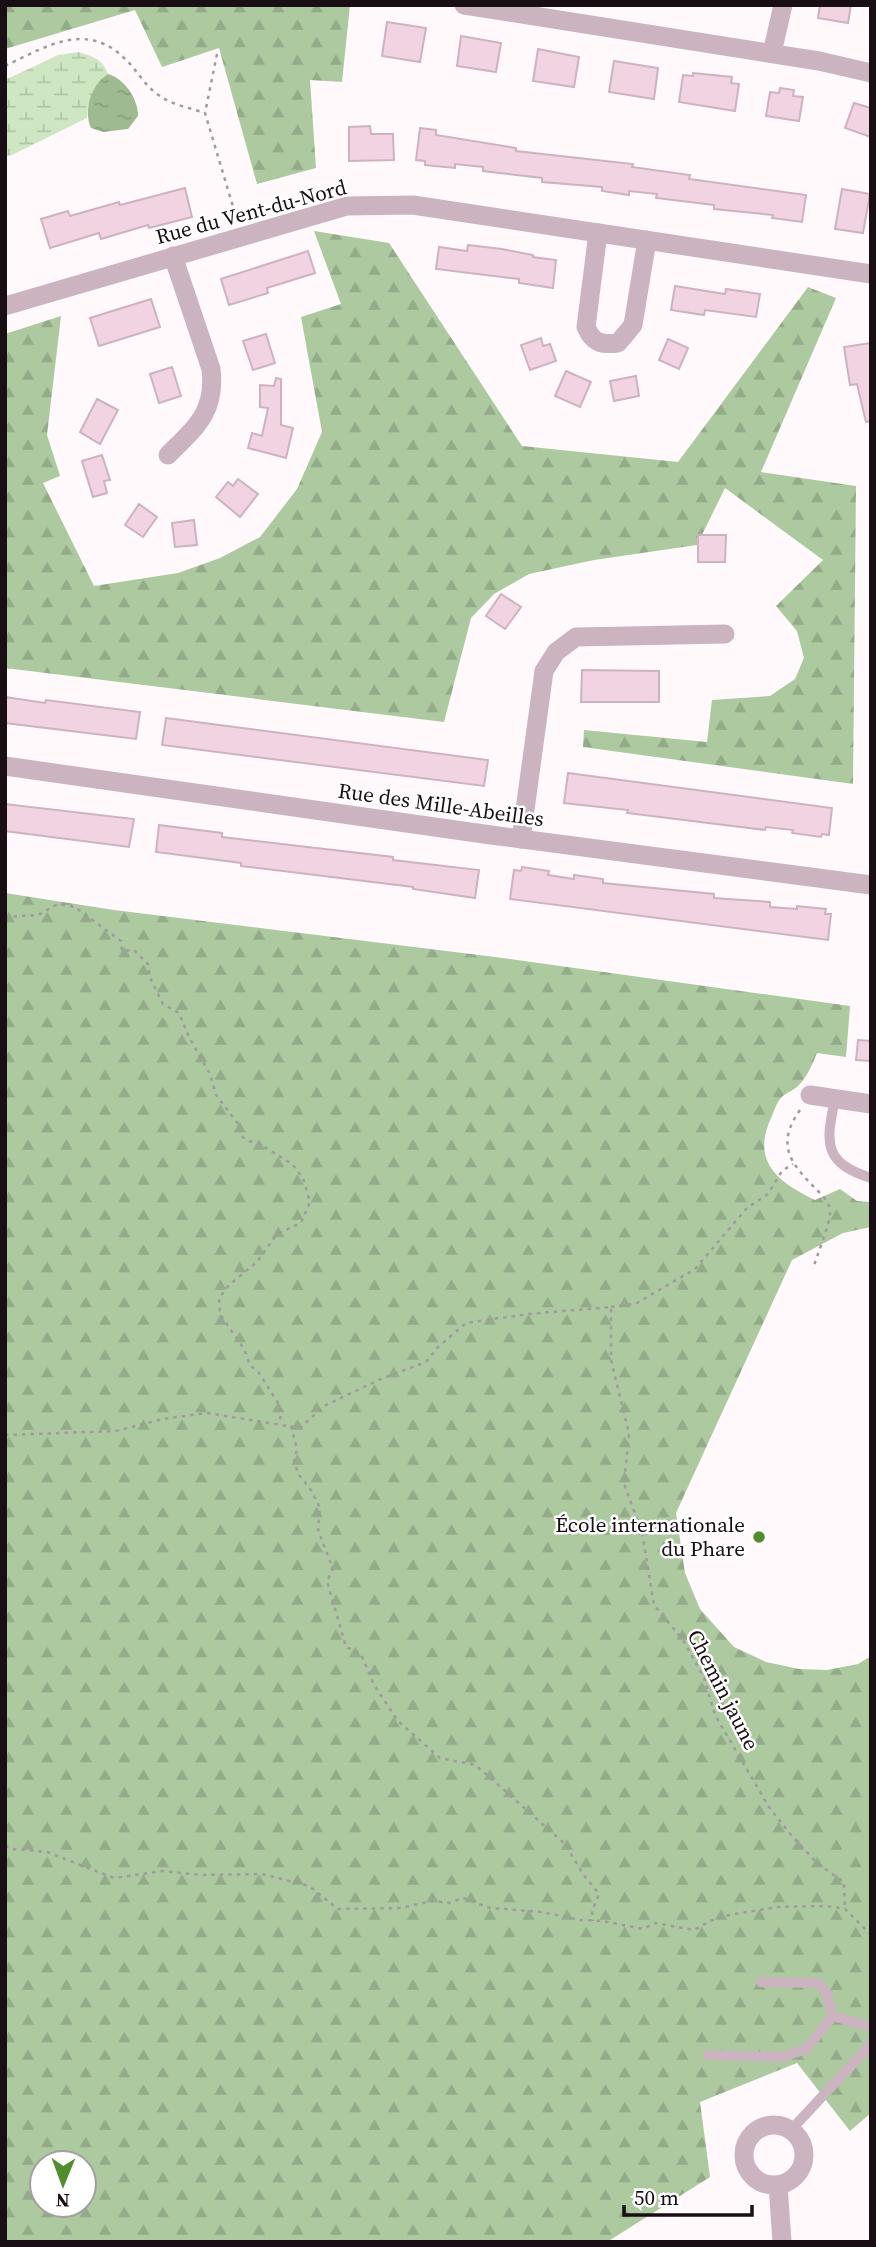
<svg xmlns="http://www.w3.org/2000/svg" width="876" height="2247" font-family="'Source Serif 4',serif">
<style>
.forest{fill:url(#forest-firs);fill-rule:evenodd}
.wetland{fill:url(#wetland-marsh)}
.water{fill:url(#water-ripples)}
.building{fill:#f1d3e1;stroke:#cfb2bf;stroke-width:2}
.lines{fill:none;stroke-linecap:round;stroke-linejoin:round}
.path{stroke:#a19a9e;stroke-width:2.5;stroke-dasharray:3.5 5;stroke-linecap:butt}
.service{stroke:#cbb4bf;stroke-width:10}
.minor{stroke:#cbb4bf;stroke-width:19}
.poi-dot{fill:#518d2d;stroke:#fff;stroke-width:2.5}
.labels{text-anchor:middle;stroke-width:5;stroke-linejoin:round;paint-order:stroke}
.street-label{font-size:21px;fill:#180e13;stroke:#fff}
.poi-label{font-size:21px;fill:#180e13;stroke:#fff;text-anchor:end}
</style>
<defs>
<pattern id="forest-firs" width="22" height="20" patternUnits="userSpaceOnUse" patternTransform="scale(1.75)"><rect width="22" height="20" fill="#acc99f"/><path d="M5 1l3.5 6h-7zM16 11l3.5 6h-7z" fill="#93ab88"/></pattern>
<pattern id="wetland-marsh" width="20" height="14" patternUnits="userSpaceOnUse" patternTransform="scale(1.75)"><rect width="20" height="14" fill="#cee7c2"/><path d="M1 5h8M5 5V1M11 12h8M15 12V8" fill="none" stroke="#b0c5a6"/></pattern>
<pattern id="water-ripples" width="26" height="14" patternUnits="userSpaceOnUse" patternTransform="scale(1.75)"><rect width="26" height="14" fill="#9eba91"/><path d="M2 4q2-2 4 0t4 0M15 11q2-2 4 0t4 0" fill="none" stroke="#879f7c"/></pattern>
</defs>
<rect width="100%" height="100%" fill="#fff9fc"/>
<g class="forest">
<path d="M5,5H350L342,82L310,80L316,168L257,184L219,48L162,67L135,10L5,49Z"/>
<path d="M314,231L389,243L522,446L678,462L808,287L836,298L761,472L856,486L853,784L583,747L584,730L707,742L712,700L770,696L795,679L804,658L797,631L776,606L823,560L725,488L697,545L594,560L529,574L494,594L471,618L444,722L5,668V334L61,316L47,435L60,476L43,483L94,586L178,573L220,558L260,537L297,489L322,432L301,317L341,304Z"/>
<path d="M5,893L114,910L495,957L850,1006L846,1057L817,1053C812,1065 807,1077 798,1086C793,1091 785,1093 781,1098C776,1103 774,1112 771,1118C751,1162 778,1182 815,1200L840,1189L857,1201L871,1202V1227L843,1233L792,1260L676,1513L685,1573L700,1609L734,1647L766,1662L799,1669L827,1670L858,1664L871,1656V2113L850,2131L797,2063L700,2102L710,2177L607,2242H5ZM42,2163H84V2205H42Z"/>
</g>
<path class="wetland" d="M78,52C92,56 103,59 108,74L104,76L88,106L87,118L12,155L5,156V80L58,55Z"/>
<path class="water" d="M108,74C125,79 138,99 138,116L128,129L103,132L91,128C83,111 91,84 108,74Z"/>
<g class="building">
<path d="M820,5H851L848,23L818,18Z"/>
<path d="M387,22L426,28L420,62L382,56Z"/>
<path d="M461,36L501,43L496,72L457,66Z"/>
<path d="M538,49L579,57L574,87L533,81Z"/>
<path d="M614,61L658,68L654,99L609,92Z"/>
<path d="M693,73L732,77L731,83L739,84L735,111L679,102L683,75L693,76Z"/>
<path d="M780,88L794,90L793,96L803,97L799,121L766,116L770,92L779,93Z"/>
<path d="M854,103L871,108V137L845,128Z"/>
<path d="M370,126L371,134H393L394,160L349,161V127Z"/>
<path d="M420,128L436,130V135L516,148V151L633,164L632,167L690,175L689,179L806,195L802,222L772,218L773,215L714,209V205L656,198L657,194L629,191V195L602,191V187L542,182V178L483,171V167L455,164V168L425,165V161L416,160Z"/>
<path d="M185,188L192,217L149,228L148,225L101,239L99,233L50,248L41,219L68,211L70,216L119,202L120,205Z"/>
<path d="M842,189L870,194L863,233L835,229Z"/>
<path d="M468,245L502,249L533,255V257L556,260L553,288L519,283V279L436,269L439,247L467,251Z"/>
<path d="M308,251L315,273L267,288L268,293L229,305L221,279Z"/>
<path d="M675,286L725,294L726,289L760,294L756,317L705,310L704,315L671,310Z"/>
<path d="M151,299L160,327L99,346L90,318Z"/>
<path d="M266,334L275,363L253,370L243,341Z"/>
<path d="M541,338L543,346L550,344L556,361L530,370L521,345Z"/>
<path d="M668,339L688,348L679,369L659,360Z"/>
<path d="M871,343V421L866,422L857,384L850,385L844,347Z"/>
<path d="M172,367L181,396L159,403L150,374Z"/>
<path d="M566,371L591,382L580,407L555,396Z"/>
<path d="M636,376L639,396L614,401L610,381Z"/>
<path d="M276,378L281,379V425L293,428L286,458L248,448L252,433L262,436L268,408L260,407V385L274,386Z"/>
<path d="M97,399L118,410L100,444L80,432Z"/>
<path d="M102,455L110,480L104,481L107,493L93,497L82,461Z"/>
<path d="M238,479L258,494L240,517L216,497L228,482L233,486Z"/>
<path d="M139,504L157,517L143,537L125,525Z"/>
<path d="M194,520L197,545L175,547L172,523Z"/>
<path d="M698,535H726L725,562H698Z"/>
<path d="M501,594L521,607L505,629L486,616Z"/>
<path d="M582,670L659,671V702H581Z"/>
<path d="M5,697L45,703L46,700L140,712L136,739L5,723Z"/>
<path d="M166,718L488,760L484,786L162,745Z"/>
<path d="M568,773L832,808L829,835L822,834L821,837L792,833L793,830L766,827L765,830L627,813L628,810L564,803Z"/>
<path d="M5,804L134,819L129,847L5,831Z"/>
<path d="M159,825L222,833V837L393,857V860L479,870L475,898L413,889V887L241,866V863L156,852Z"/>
<path d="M522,867L549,871L548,875L574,879V875L603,879V883L714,894V898L770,902V907L797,909V906L826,909L825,914H831L828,940L510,899L514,870L521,871Z"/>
<path d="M858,1040L871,1041V1061L856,1060Z"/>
</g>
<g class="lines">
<g class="path">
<path d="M217,54L205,113L237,220"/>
<path d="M5,66C45,47 85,21 123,57C137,69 144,86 160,96C172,105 191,108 205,113"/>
<path d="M5,917L38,915L58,904L75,907L121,941L122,951L134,950L148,964L150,978L163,1004L179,1013L189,1037L210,1074L216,1095L239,1125L241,1136L249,1141L258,1143L292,1164L303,1178L310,1202L301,1223L277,1234L257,1262L229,1285L219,1298L220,1314L244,1349L250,1365L259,1373L278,1403L282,1413L278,1424"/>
<path d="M800,1110C776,1144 789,1162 816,1189C822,1195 830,1202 830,1212C831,1221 816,1258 813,1269"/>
<path d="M611,1307L637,1303L695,1269L747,1208L768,1194L782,1171L793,1164"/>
<path d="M291,1426L297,1449L294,1462L299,1475L311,1490L320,1508L318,1530L333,1569L327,1581L346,1647L361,1654L374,1685L398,1721L440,1758L475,1765L486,1774L565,1844L583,1874L599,1894L592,1911L593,1921"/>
<path d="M5,1435L116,1431L163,1419L207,1413L300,1428L324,1406L383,1378L426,1362L438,1347L466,1323L528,1314L611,1307V1360L629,1434L624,1484L642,1532L654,1605L683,1640L704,1678L715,1715L769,1807L791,1835L818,1864L844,1882L845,1909"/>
<path d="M5,1846L13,1849L47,1852L114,1878L163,1871L200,1875L262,1874L309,1886L338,1909L401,1908L432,1901L449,1903L463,1898L490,1908L542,1912L580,1920L603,1921L643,1929L655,1923L694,1930L710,1921L729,1915L777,1907L827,1906L845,1909L871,1935"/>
</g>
<g class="service">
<path d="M835,1100C825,1144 824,1163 871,1178"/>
<path d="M761,1982L818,1983L826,1992L833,2016"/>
<path d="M708,2055L782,2057L806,2049L833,2016L871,2027"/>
<path d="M791,2130L871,2044"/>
</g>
<g class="minor">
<path d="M464,5L819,61L871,73"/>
<path d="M772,53L783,5"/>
<path d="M598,233L586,327C593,343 601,345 618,343L633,325L647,240"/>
<path d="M5,306L347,206L413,205L871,274"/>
<path d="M168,455C196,427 216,412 211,369L173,256"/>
<path d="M5,766L491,835L871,885"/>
<path d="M521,839L544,671L556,652L576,637L725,634"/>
<path d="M810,1095L871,1104"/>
<circle cx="774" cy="2155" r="30"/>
<path d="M778,2185L782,2242"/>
</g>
</g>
<circle class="poi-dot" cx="759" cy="1537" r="7"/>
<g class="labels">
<g class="street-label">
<text transform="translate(251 212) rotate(-15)" y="7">Rue du Vent-du-Nord</text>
<text transform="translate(441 805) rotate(8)" y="7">Rue des Mille-Abeilles</text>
<text transform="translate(723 1690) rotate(63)" y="7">Chemin jaune</text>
</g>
<g class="poi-label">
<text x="745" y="1532">École internationale<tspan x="745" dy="24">du Phare</tspan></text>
</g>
</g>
<rect width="876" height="2247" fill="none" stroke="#180e13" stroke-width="14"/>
<g transform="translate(63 2184) rotate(181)"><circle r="33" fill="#ffffff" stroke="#a39fa1" stroke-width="2"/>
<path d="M0-5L12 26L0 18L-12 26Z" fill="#518d2d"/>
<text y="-10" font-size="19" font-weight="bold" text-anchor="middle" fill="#180e13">N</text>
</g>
<path d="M624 2205v10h128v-10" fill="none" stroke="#180e13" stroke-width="3.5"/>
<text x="634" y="2205" font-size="21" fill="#180e13" stroke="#ffffff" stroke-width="5" paint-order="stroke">50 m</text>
</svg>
